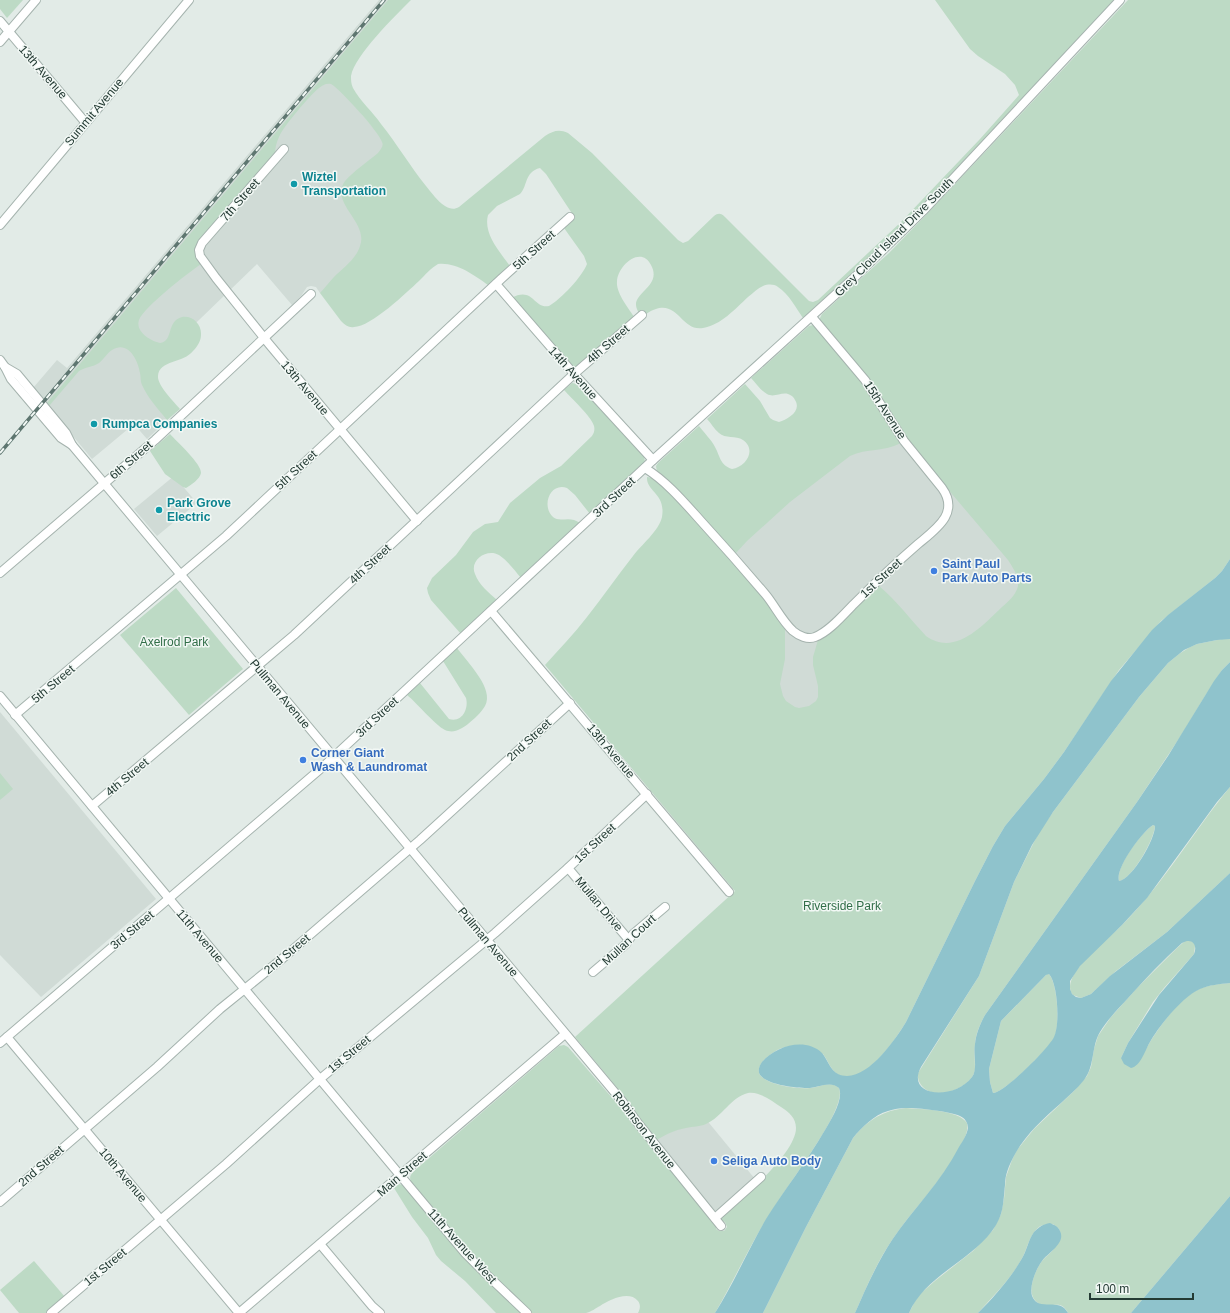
<svg xmlns="http://www.w3.org/2000/svg" width="1230" height="1313" font-family="Helvetica,sans-serif">
<style>
.built{fill:#d0dbd6}
.green{fill:#bddac5}
.water{fill:#8fc3cc;fill-rule:evenodd}
.lines{fill:none;stroke-linecap:round;stroke-linejoin:round}
.minor-casing{stroke:#a5b3ae;stroke-width:10}
.minor{stroke:#fff;stroke-width:8}
.rail-casing{stroke:#5e7670;stroke-width:3.5}
.rail{stroke:#f2f8f5;stroke-width:2;stroke-dasharray:6;stroke-linecap:butt}
.culture-dot{fill:#0f9aa8;stroke:#f2f8f5;stroke-width:1.5}
.shop-dot{fill:#3f7fe0;stroke:#f2f8f5;stroke-width:1.5}
.labels{text-anchor:middle;stroke-width:3;stroke-linejoin:round;paint-order:stroke}
.street-label{font-size:12px;fill:#243b34;stroke:#f2f8f5}
.culture-label{font-size:12px;font-weight:bold;fill:#0d838f;stroke:#f2f8f5;text-anchor:start}
.shop-label{font-size:12px;font-weight:bold;fill:#366cbe;stroke:#f2f8f5;text-anchor:start}
.park-label{font-size:12px;fill:#316e48;stroke:#f2f8f5}
</style>
<rect width="100%" height="100%" fill="#e2ebe7"/>
<g class="built">
<path d="M379,0H388L327,73L453,222L322,293H320L316,287L311,286L307,287L301,296L292,305L257,264L143,374L175,413L147,439L134,424L92,459L33,388L57,360L67,368Z"/>
<path d="M888,410L1032,587L719,873L574,699Z"/>
<path d="M174,476L197,503L157,536L134,509Z"/>
<path d="M0,712L156,899L41,997L0,955Z"/>
<path d="M691,1101L755,1179L716,1212L650,1135Z"/>
</g>
<g class="green">
<path d="M0,0H23L7,18L0,9Z"/>
<path d="M388,0H411C395,16 355,55 351,76C351,80 351,84 353,88C360,101 373,112 381,124C397,144 410,166 426,186C432,193 437,201 445,206C450,209 454,210 459,207L545,136C553,131 559,129 568,133L592,153L678,240L683,243L688,241L714,216C718,213 721,213 725,217L809,301L813,302L818,300L901,222L980,139L1019,95L1015,85L1005,74L978,56L970,49L935,0H1114L910,218L878,249L803,318C796,308 789,294 778,287C774,284 768,284 763,286C758,288 753,293 748,297C735,309 721,325 703,328C679,332 678,293 646,314L643,310L639,314C638,311 636,308 636,305C635,292 662,285 651,265C641,245 617,266 617,282C616,293 629,309 635,318L575,369L572,368L511,298C534,286 533,309 549,306C561,299 582,277 587,264L584,256L564,228L575,218L546,174L540,168C524,172 528,186 520,194L497,206L488,215C483,234 500,252 510,266L488,285C474,275 456,262 438,264C431,268 425,275 419,281C407,292 371,327 354,327C349,328 345,325 341,321L320,293C325,288 329,282 334,277C343,268 356,259 360,246C369,222 329,203 345,181C354,171 367,162 378,153C381,149 384,146 382,142C379,132 340,89 331,84C326,83 323,85 319,88C310,95 283,127 279,137C276,143 275,149 275,155L199,242L201,264C188,273 144,307 139,320C135,332 151,341 160,343C174,341 166,321 182,317C192,315 202,324 201,335C201,341 197,347 193,351C184,363 159,360 158,376C157,385 174,402 180,409L167,420C158,409 148,398 142,385C140,381 141,377 140,373C138,360 128,340 112,350C107,353 104,359 99,363C93,367 85,367 79,371L49,406L46,404Z"/>
<path d="M1128,0H1230V559L1222,571L1215,578L1161,621L1119,670L1064,752L1044,779L1005,826L993,846L975,881L906,1022C895,1040 863,1089 837,1074C830,1069 828,1060 823,1054C815,1052 793,1045 786,1047C778,1048 769,1055 763,1061C760,1065 757,1070 760,1075C769,1086 797,1089 810,1088C820,1087 830,1080 839,1088C846,1104 811,1152 802,1166C784,1192 766,1218 751,1246C739,1268 728,1291 715,1313H638C640,1309 641,1305 638,1301C629,1290 609,1300 600,1306C596,1308 591,1312 586,1313C568,1313 548,1313 530,1313L487,1273L413,1185C409,1179 409,1176 414,1171L559,1046L564,1045L568,1047L633,1122L716,1225V1229L719,1231H724L727,1227L725,1222L721,1220L720,1218C739,1201 796,1154 796,1128C796,1118 789,1112 781,1107C772,1101 759,1091 748,1093C731,1097 722,1117 706,1124C700,1127 693,1126 686,1128C674,1130 665,1135 655,1141L635,1116L620,1091L575,1037L735,891L545,665C559,649 574,634 587,617C603,597 617,576 633,556C641,545 659,531 662,517C666,493 646,492 647,477L654,478L669,490L769,603L785,626V659L780,684L783,696L786,701L795,707L799,708L809,706L816,701L818,697V686L813,665V657L818,640L822,638L834,629L879,586C897,601 910,619 926,636C954,656 980,628 999,610C1006,603 1016,596 1018,586C1019,576 1013,568 1008,560L912,447L820,321V318L822,314L889,253L925,216Z"/>
<path d="M813,325L862,380L901,443C884,452 867,448 850,456L790,502L747,541L735,554L657,472L656,466L658,463L699,426C704,433 711,439 715,447C720,456 720,465 732,469C746,467 757,450 743,440C736,435 725,439 719,433C714,429 711,423 707,419L745,384L760,401L770,418L773,420L779,422C788,419 802,411 795,400C794,397 791,395 788,394C781,392 774,398 767,394C761,391 756,383 751,378L809,326Z"/>
<path d="M572,383L577,384L580,386L644,456L645,462L590,514L575,495L567,488C550,482 541,506 553,517C560,523 570,515 580,523L521,578C515,571 508,561 499,555C487,548 469,560 475,574C479,585 489,593 497,600L461,634L431,600L428,593L427,588L432,578L456,555L473,532L485,524L498,522L510,503L540,478L561,466L592,436C594,433 595,430 594,426C592,417 571,398 564,390Z"/>
<path d="M170,434C176,441 202,464 201,473C200,479 191,485 186,488L183,487L165,474L150,451Z"/>
<path d="M176,588L243,669L189,715L120,635Z"/>
<path d="M1222,639H1230V662L1222,670L1205,696L1182,734L1137,802L985,1015C980,1024 976,1033 975,1044C974,1052 975,1060 975,1069C974,1081 959,1089 949,1092C940,1094 932,1094 925,1089C920,1085 917,1079 918,1073L979,976L1014,882L1039,832L1053,812L1139,697L1168,663L1179,654L1190,647L1197,644Z"/>
<path d="M457,648C467,662 495,689 485,706C481,713 474,719 468,724C461,729 454,734 445,730C435,725 417,703 407,695L420,683L449,719C462,723 469,709 466,698L443,661Z"/>
<path d="M0,773L13,789L0,800Z"/>
<path d="M1230,787V873L1167,932L1116,971L1091,994L1081,998L1073,995C1058,976 1108,939 1121,926C1163,885 1193,832 1230,787Z"/>
<path d="M1153,825L1155,826C1154,840 1132,879 1119,881C1115,867 1141,833 1153,825Z"/>
<path d="M1191,940L1195,943V946L1194,954L1164,988L1153,1002L1128,1043L1121,1058L1139,1061C1151,1039 1174,1002 1197,990C1207,985 1219,984 1230,983V1196L1131,1313H1068C1061,1300 1055,1307 1044,1305C1040,1305 1036,1302 1034,1299C1027,1289 1036,1269 1042,1261C1045,1257 1050,1254 1053,1250C1056,1246 1058,1241 1061,1236L1059,1229L1053,1224C1048,1225 1043,1224 1039,1227C1028,1236 1028,1249 1021,1260C1010,1280 993,1296 978,1313H909L915,1301L920,1294L936,1280L973,1251L993,1230L1001,1214L1004,1199L1006,1177L1012,1160L1017,1150L1034,1129L1073,1092L1087,1076L1091,1067L1094,1049L1098,1036L1111,1017L1137,988L1177,948L1185,941Z"/>
<path d="M1048,973C1058,982 1060,1027 1054,1039C1048,1049 1004,1093 993,1093L990,1082L989,1069L1001,1021Z"/>
<path d="M906,1108C921,1109 959,1110 967,1123C970,1134 958,1149 953,1159C935,1188 911,1212 892,1240C877,1262 866,1288 855,1313H763L806,1227L853,1138C867,1120 884,1110 906,1108Z"/>
<path d="M399,1184L403,1185L524,1313H496L465,1281L441,1261L436,1255L428,1238L412,1217L394,1188Z"/>
<path d="M34,1261L65,1297L47,1313H19L0,1290Z"/>
</g>
<g class="water">
<path d="M1230,559V639L1217,640L1197,644L1184,650L1168,663L1139,697L1053,812L1032,845L1014,882L979,976L921,1067C905,1097 954,1101 972,1077C978,1069 973,1054 975,1044C976,1034 980,1024 985,1015L1137,802L1168,756L1214,681L1222,670L1230,662V787L1217,802L1147,898L1122,925L1080,966L1070,981V989L1072,994L1076,997L1081,998L1091,994L1110,976L1167,932L1230,873V983C1220,984 1209,985 1200,989C1183,996 1159,1026 1150,1042C1145,1050 1141,1066 1131,1068L1124,1064L1121,1058L1128,1043L1159,995L1194,954C1198,945 1192,937 1182,943C1163,960 1146,978 1129,997C1119,1008 1108,1019 1100,1032C1091,1047 1095,1066 1084,1080C1077,1089 1068,1096 1060,1104C1043,1119 1025,1135 1014,1156C1009,1165 1005,1175 1005,1185C1003,1203 1004,1215 992,1231C969,1262 925,1276 909,1313H855C866,1288 877,1263 892,1240C913,1209 941,1182 959,1147C962,1142 967,1135 968,1128C968,1123 965,1118 960,1116C949,1111 919,1108 906,1108C900,1108 894,1109 888,1111C874,1115 862,1127 853,1138L806,1227L763,1313H715C734,1283 748,1250 766,1219C785,1189 807,1161 825,1130C831,1120 844,1099 839,1088C830,1080 818,1088 807,1088C796,1088 769,1085 761,1076C757,1072 759,1066 762,1062C776,1046 805,1037 822,1053C828,1060 830,1070 838,1074C864,1086 895,1040 906,1022L975,881L993,846L1005,826L1044,779L1064,752L1111,681L1152,630L1168,615L1215,578L1222,571ZM1153,825L1155,826C1155,840 1132,879 1119,881C1115,868 1142,832 1153,825ZM1049,974C1058,984 1060,1025 1054,1037C1049,1048 1004,1093 993,1093L990,1082L989,1069L1001,1021L1046,975Z"/>
<path d="M1230,1196V1313H1131Z"/>
<path d="M1050,1223C1054,1225 1058,1226 1060,1231C1066,1243 1049,1252 1042,1261C1036,1269 1029,1286 1032,1296C1039,1313 1059,1296 1068,1313H978C994,1297 1010,1279 1021,1260C1027,1251 1028,1240 1034,1232C1039,1227 1043,1224 1050,1223Z"/>
</g>
<g class="lines">
<g class="minor-casing">
<g id="minor">
<path d="M0,21L85,122"/>
<path d="M0,42L36,0"/>
<path d="M284,149L202,243L199,250L200,256L216,278L269,344L417,521"/>
<path d="M0,225L189,0"/>
<path d="M496,284L574,374L653,460"/>
<path d="M0,360L5,367L11,379L61,438L72,445"/>
<path d="M5,367L17,374L42,404L66,433L72,445L622,1101L637,1122L721,1226"/>
<path d="M645,468C667,482 683,501 700,520C722,544 744,569 766,595C775,606 782,621 793,631C799,636 808,640 815,637C829,632 844,614 854,604C875,583 896,563 918,544C936,529 960,513 942,488L904,441L865,380L812,317"/>
<path d="M0,573L155,440L311,294"/>
<path d="M491,611L729,892"/>
<path d="M0,696L465,1253L486,1274L527,1313"/>
<path d="M15,715L226,536L501,279L570,217"/>
<path d="M92,806L294,635L574,374L642,315"/>
<path d="M568,868L629,940"/>
<path d="M593,972L626,944L633,934L665,907"/>
<path d="M7,1037L239,1313"/>
<path d="M0,1043L325,765L653,460L857,275L923,211L1120,0"/>
<path d="M0,1202L157,1067L220,1009L283,958L420,840L570,703"/>
<path d="M715,1218L761,1177"/>
<path d="M320,1244L372,1306L380,1313"/>
<path d="M51,1313L226,1164L320,1079L495,933L568,868L647,794"/>
<path d="M239,1313L565,1034"/>
</g>
</g>
<use href="#minor" class="minor"/>
<g class="rail-casing">
<path id="rail" d="M0,453L384,0"/>
</g>
<use href="#rail" class="rail"/>
</g>
<g class="culture-dot">
<circle cx="294" cy="184" r="4"/>
<circle cx="94" cy="424" r="4"/>
<circle cx="159" cy="510" r="4"/>
</g>
<g class="shop-dot">
<circle cx="934" cy="571" r="4"/>
<circle cx="303" cy="760" r="4"/>
<circle cx="714" cy="1161" r="4"/>
</g>
<g class="labels">
<g class="street-label">
<text transform="translate(43 72) rotate(49)" y="4">13th Avenue</text>
<text transform="translate(94 112) rotate(-50)" y="4">Summit Avenue</text>
<text transform="translate(240 200) rotate(-49)" y="4">7th Street</text>
<text transform="translate(894 237) rotate(-45)" y="4">Grey Cloud Island Drive South</text>
<text transform="translate(534 250) rotate(-42)" y="4">5th Street</text>
<text transform="translate(608 344) rotate(-41)" y="4">4th Street</text>
<text transform="translate(573 373) rotate(48)" y="4">14th Avenue</text>
<text transform="translate(305 388) rotate(50)" y="4">13th Avenue</text>
<text transform="translate(885 410) rotate(57)" y="4">15th Avenue</text>
<text transform="translate(131 460) rotate(-41)" y="4">6th Street</text>
<text transform="translate(296 470) rotate(-43)" y="4">5th Street</text>
<text transform="translate(614 497) rotate(-43)" y="4">3rd Street</text>
<text transform="translate(370 564) rotate(-43)" y="4">4th Street</text>
<text transform="translate(881 578) rotate(-43)" y="4">1st Street</text>
<text transform="translate(53 684) rotate(-40)" y="4">5th Street</text>
<text transform="translate(280 694) rotate(50)" y="4">Pullman Avenue</text>
<text transform="translate(377 717) rotate(-43)" y="4">3rd Street</text>
<text transform="translate(529 740) rotate(-43)" y="4">2nd Street</text>
<text transform="translate(611 751) rotate(50)" y="4">13th Avenue</text>
<text transform="translate(127 777) rotate(-40)" y="4">4th Street</text>
<text transform="translate(595 843) rotate(-43)" y="4">1st Street</text>
<text transform="translate(599 904) rotate(50)" y="4">Mullan Drive</text>
<text transform="translate(132 930) rotate(-40)" y="4">3rd Street</text>
<text transform="translate(200 936) rotate(50)" y="4">11th Avenue</text>
<text transform="translate(629 940) rotate(-43)" y="4">Mullan Court</text>
<text transform="translate(488 942) rotate(50)" y="4">Pullman Avenue</text>
<text transform="translate(287 954) rotate(-40)" y="4">2nd Street</text>
<text transform="translate(349 1054) rotate(-40)" y="4">1st Street</text>
<text transform="translate(644 1130) rotate(52)" y="4">Robinson Avenue</text>
<text transform="translate(41 1166) rotate(-41)" y="4">2nd Street</text>
<text transform="translate(402 1174) rotate(-41)" y="4">Main Street</text>
<text transform="translate(123 1175) rotate(50)" y="4">10th Avenue</text>
<text transform="translate(462 1246) rotate(48)" y="4">11th Avenue West</text>
<text transform="translate(105 1267) rotate(-40)" y="4">1st Street</text>
</g>
<g class="culture-label">
<text x="302" y="181">Wiztel<tspan x="302" dy="14">Transportation</tspan></text>
<text x="102" y="428">Rumpca Companies</text>
<text x="167" y="507">Park Grove<tspan x="167" dy="14">Electric</tspan></text>
</g>
<g class="shop-label">
<text x="942" y="568">Saint Paul<tspan x="942" dy="14">Park Auto Parts</tspan></text>
<text x="311" y="757">Corner Giant<tspan x="311" dy="14">Wash &amp; Laundromat</tspan></text>
<text x="722" y="1165">Seliga Auto Body</text>
</g>
<g class="park-label">
<text x="174" y="646">Axelrod Park</text>
<text x="842" y="910">Riverside Park</text>
</g>
</g>
<path d="M1090 1293v6h103v-6" fill="none" stroke="#243b34" stroke-width="2"/>
<text x="1096" y="1293" font-size="12" fill="#243b34" stroke="#f2f8f5" stroke-width="3" paint-order="stroke">100 m</text>
</svg>
